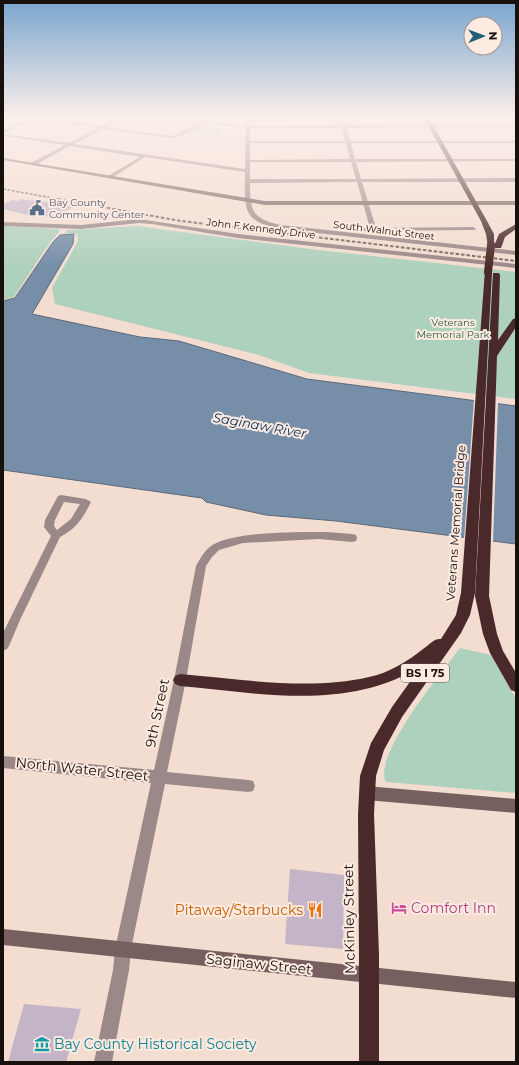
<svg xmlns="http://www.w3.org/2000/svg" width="519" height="1065" font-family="Montserrat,sans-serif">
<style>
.green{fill:#aed1bd}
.water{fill:#768ea8;stroke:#5a6879}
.pier{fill:#f3dcd0}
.building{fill:#c3b5c7}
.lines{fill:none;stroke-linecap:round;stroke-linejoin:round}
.street{fill:#9b8989;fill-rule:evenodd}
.secondary{fill:#785f5f;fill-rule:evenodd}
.highway{fill:#49292a;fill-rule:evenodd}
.rail-far1{stroke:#766861;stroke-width:1.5;stroke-dasharray:3 1.5;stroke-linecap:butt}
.rail{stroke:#766861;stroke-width:2;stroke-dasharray:3.5 2;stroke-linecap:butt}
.highway-bridge{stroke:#49292a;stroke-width:8}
.labels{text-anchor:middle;stroke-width:4;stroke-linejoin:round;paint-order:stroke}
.far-service-label{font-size:10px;fill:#4e5e75;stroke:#fdeae1;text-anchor:start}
.far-street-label{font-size:10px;fill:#17100c;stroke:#fdeae1}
.far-park-label{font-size:10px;fill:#276246;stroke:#fdeae1}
.shield{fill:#fdeae1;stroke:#5c514c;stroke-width:1}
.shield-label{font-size:11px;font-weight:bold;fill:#17100c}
.street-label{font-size:12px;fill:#17100c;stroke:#fdeae1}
.water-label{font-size:13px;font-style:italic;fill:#062f53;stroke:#fdeae1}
.near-street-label{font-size:14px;fill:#17100c;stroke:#fdeae1}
.near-hotel-label{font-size:14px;fill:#b23c85;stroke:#fdeae1;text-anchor:start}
.near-food-label{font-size:14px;fill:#c56008;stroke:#fdeae1;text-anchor:end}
.near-culture-label{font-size:14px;fill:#0d838f;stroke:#fdeae1;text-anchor:start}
</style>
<rect width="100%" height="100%" fill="#f3dcd0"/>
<g class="green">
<path d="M202,123L223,125L217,136L184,133Z"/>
<path d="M3,226L60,229C58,236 52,238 49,244C37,261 26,279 14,297L3,300Z"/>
<path d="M137,226L310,249L516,272V399L309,373L259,355L55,304L52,288L78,241L77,234L65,233L67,230Z"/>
<path d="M460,648L491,655L516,699V793L386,782C372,756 443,671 460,648Z"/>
</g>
<path class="water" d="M74,234L73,244L32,314L140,337L179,341L307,379L516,406V544L336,521L266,515L206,502L202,498L3,470V301L15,298L53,242L60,235Z"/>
<path class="pier" d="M474,399L498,402L493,543L464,539Z"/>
<g class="building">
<path d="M21,199L32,201L35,200L73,207L60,215L51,217L39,215L36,217L3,209V205L12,200L18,201Z"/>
<path d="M290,869L344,875L343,949L285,944Z"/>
<path d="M24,1004L81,1009L66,1062H8Z"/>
</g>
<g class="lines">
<g class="street">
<path d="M29,118H47L102,126L116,118H122L107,127L172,136L178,134L197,122L177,118H189L242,126H246V118H250V126L341,125L339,118H343L345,125H516V127L346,128L350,141H516V143H351L355,159H516V161L356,162L361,179L516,178V182H362L376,228L473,227L476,229L475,230L347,231V229L349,228H370L357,182L250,183C250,211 252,219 281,225L516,251V255L290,230C244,223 244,216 245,172L145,157L110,179L108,178V176L140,157L70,146L35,165H31V163L65,145L3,136V134L69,143L98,128L35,119L3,133V130ZM202,123L246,128L245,169L74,144L103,129L172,138L182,136ZM250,128H342L345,141H250ZM250,143H346L350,159L250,160ZM250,162H351L356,179H250Z"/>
<path d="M139,219L238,234L516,264V268L238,238L152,224L139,223L81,229L3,226V222L81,225Z"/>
<path d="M61,495L86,499L91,502C83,518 76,529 60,537L20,620L9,646L7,649L3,651V633L51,536L44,527L45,520L58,496ZM64,502L80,504L71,519L57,530L54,526L55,520Z"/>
<path d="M327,532L352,534L356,535L357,538L356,541L352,542L319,539L243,543L219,550L212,557L206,566L186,680L167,772L248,780L253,781L255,786L253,791L248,792L165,784L131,949L129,970L112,1062H94L113,970L115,949L151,783L3,768V756L154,770L174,680L196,566C200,559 204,551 211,546C232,531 300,532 327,532Z"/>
</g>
<g class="secondary">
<path d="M3,158L265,201H516V205H265L3,160Z"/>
<path d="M366,786L516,799V813L366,800L361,798L359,793L361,788Z"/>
<path d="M3,929L516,982V998L3,945Z"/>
</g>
<g class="highway">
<path d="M424,118H429L487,221L494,234V247H488L486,234L481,221Z"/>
<path d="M510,118H515L516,124Z"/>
<path d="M516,224V229L505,237L501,248H495L494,246L499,234Z"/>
<path d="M485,270H491L492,272L475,593L470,615L461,633L402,717L384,750L376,776L374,814L379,955V1062H359V955L358,814L360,776L371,743L392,707L422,665C351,712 259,693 180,686L175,684L173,680L175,676L180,674C240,679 310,691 369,677C389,673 408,661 423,649C429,645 434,638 441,639L456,615L461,593Z"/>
<path d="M493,273H499L500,275L498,340L513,319L516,318V327L497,356L489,596L497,634L503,651L516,673V692L511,690L490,653L483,634L475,596Z"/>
</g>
<path class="rail-far1" d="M3,189L64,200"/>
<path class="rail" d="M58,199L181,221L516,261"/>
<path class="highway-bridge" d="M488,272L491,245"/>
</g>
<linearGradient id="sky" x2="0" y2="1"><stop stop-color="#7aa5ce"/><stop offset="0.44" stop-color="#faefea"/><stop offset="1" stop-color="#faefea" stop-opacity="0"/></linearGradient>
<rect width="519" height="267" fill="url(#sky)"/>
<defs>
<g id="civic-bare" transform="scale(1.2)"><path d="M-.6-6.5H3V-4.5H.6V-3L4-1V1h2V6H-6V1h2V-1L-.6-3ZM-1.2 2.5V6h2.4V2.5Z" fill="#5c6f8a" stroke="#fdeae1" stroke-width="2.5" paint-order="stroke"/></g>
<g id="hotel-bare" transform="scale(1.2)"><path d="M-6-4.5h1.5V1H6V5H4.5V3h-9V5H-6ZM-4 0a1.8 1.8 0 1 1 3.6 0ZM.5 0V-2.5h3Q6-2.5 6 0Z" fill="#d1479c" stroke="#fdeae1" stroke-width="2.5" paint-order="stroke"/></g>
<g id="restaurant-bare" transform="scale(1.2)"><path d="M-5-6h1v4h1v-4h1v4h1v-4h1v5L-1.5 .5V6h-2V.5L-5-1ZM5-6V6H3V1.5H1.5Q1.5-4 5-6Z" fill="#e8710a" stroke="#fdeae1" stroke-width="2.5" paint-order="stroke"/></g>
<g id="museum-bare" transform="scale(1.2)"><path d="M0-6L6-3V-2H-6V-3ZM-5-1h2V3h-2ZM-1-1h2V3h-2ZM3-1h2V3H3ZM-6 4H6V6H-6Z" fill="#0f9aa8" stroke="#fdeae1" stroke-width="2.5" paint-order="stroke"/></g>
</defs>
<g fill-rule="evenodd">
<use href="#civic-bare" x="37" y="208"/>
<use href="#hotel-bare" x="399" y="908"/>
<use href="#restaurant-bare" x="315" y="910"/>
<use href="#museum-bare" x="42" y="1044"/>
</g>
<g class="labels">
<g class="far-service-label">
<text x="49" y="206">Bay County<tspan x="49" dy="12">Community Center</tspan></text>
</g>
<g class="far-street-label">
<text transform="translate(261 228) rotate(7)" y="4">John F Kennedy Drive</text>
<text transform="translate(384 230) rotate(7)" y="4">South Walnut Street</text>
</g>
<g class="far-park-label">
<text x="453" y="326">Veterans<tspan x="453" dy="12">Memorial Park</tspan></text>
</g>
<rect class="shield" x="401" y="664" width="48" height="18" rx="3"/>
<g class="shield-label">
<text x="425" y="677">BS I 75</text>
</g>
<g class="street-label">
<text transform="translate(456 523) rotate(-86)" y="4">Veterans Memorial Bridge</text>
</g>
<g class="water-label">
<text transform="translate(260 425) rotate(10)" y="5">Saginaw River</text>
</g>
<g class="near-street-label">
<text transform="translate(157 713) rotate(-78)" y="5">9th Street</text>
<text transform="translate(82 769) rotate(6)" y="5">North Water Street</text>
<text transform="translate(349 919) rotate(-91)" y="5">McKinley Street</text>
<text transform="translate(259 964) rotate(6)" y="5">Saginaw Street</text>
</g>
<g class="near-hotel-label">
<text x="411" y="913">Comfort Inn</text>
</g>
<g class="near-food-label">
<text x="303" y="915">Pitaway/Starbucks</text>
</g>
<g class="near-culture-label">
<text x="54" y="1049">Bay County Historical Society</text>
</g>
</g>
<rect width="519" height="1065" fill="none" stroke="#17100c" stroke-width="8"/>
<g transform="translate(483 36) rotate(89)"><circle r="19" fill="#fdeae1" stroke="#a1938c"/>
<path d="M0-3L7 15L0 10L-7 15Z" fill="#1e5f74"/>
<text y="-6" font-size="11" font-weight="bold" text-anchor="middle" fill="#17100c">N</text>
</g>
</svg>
